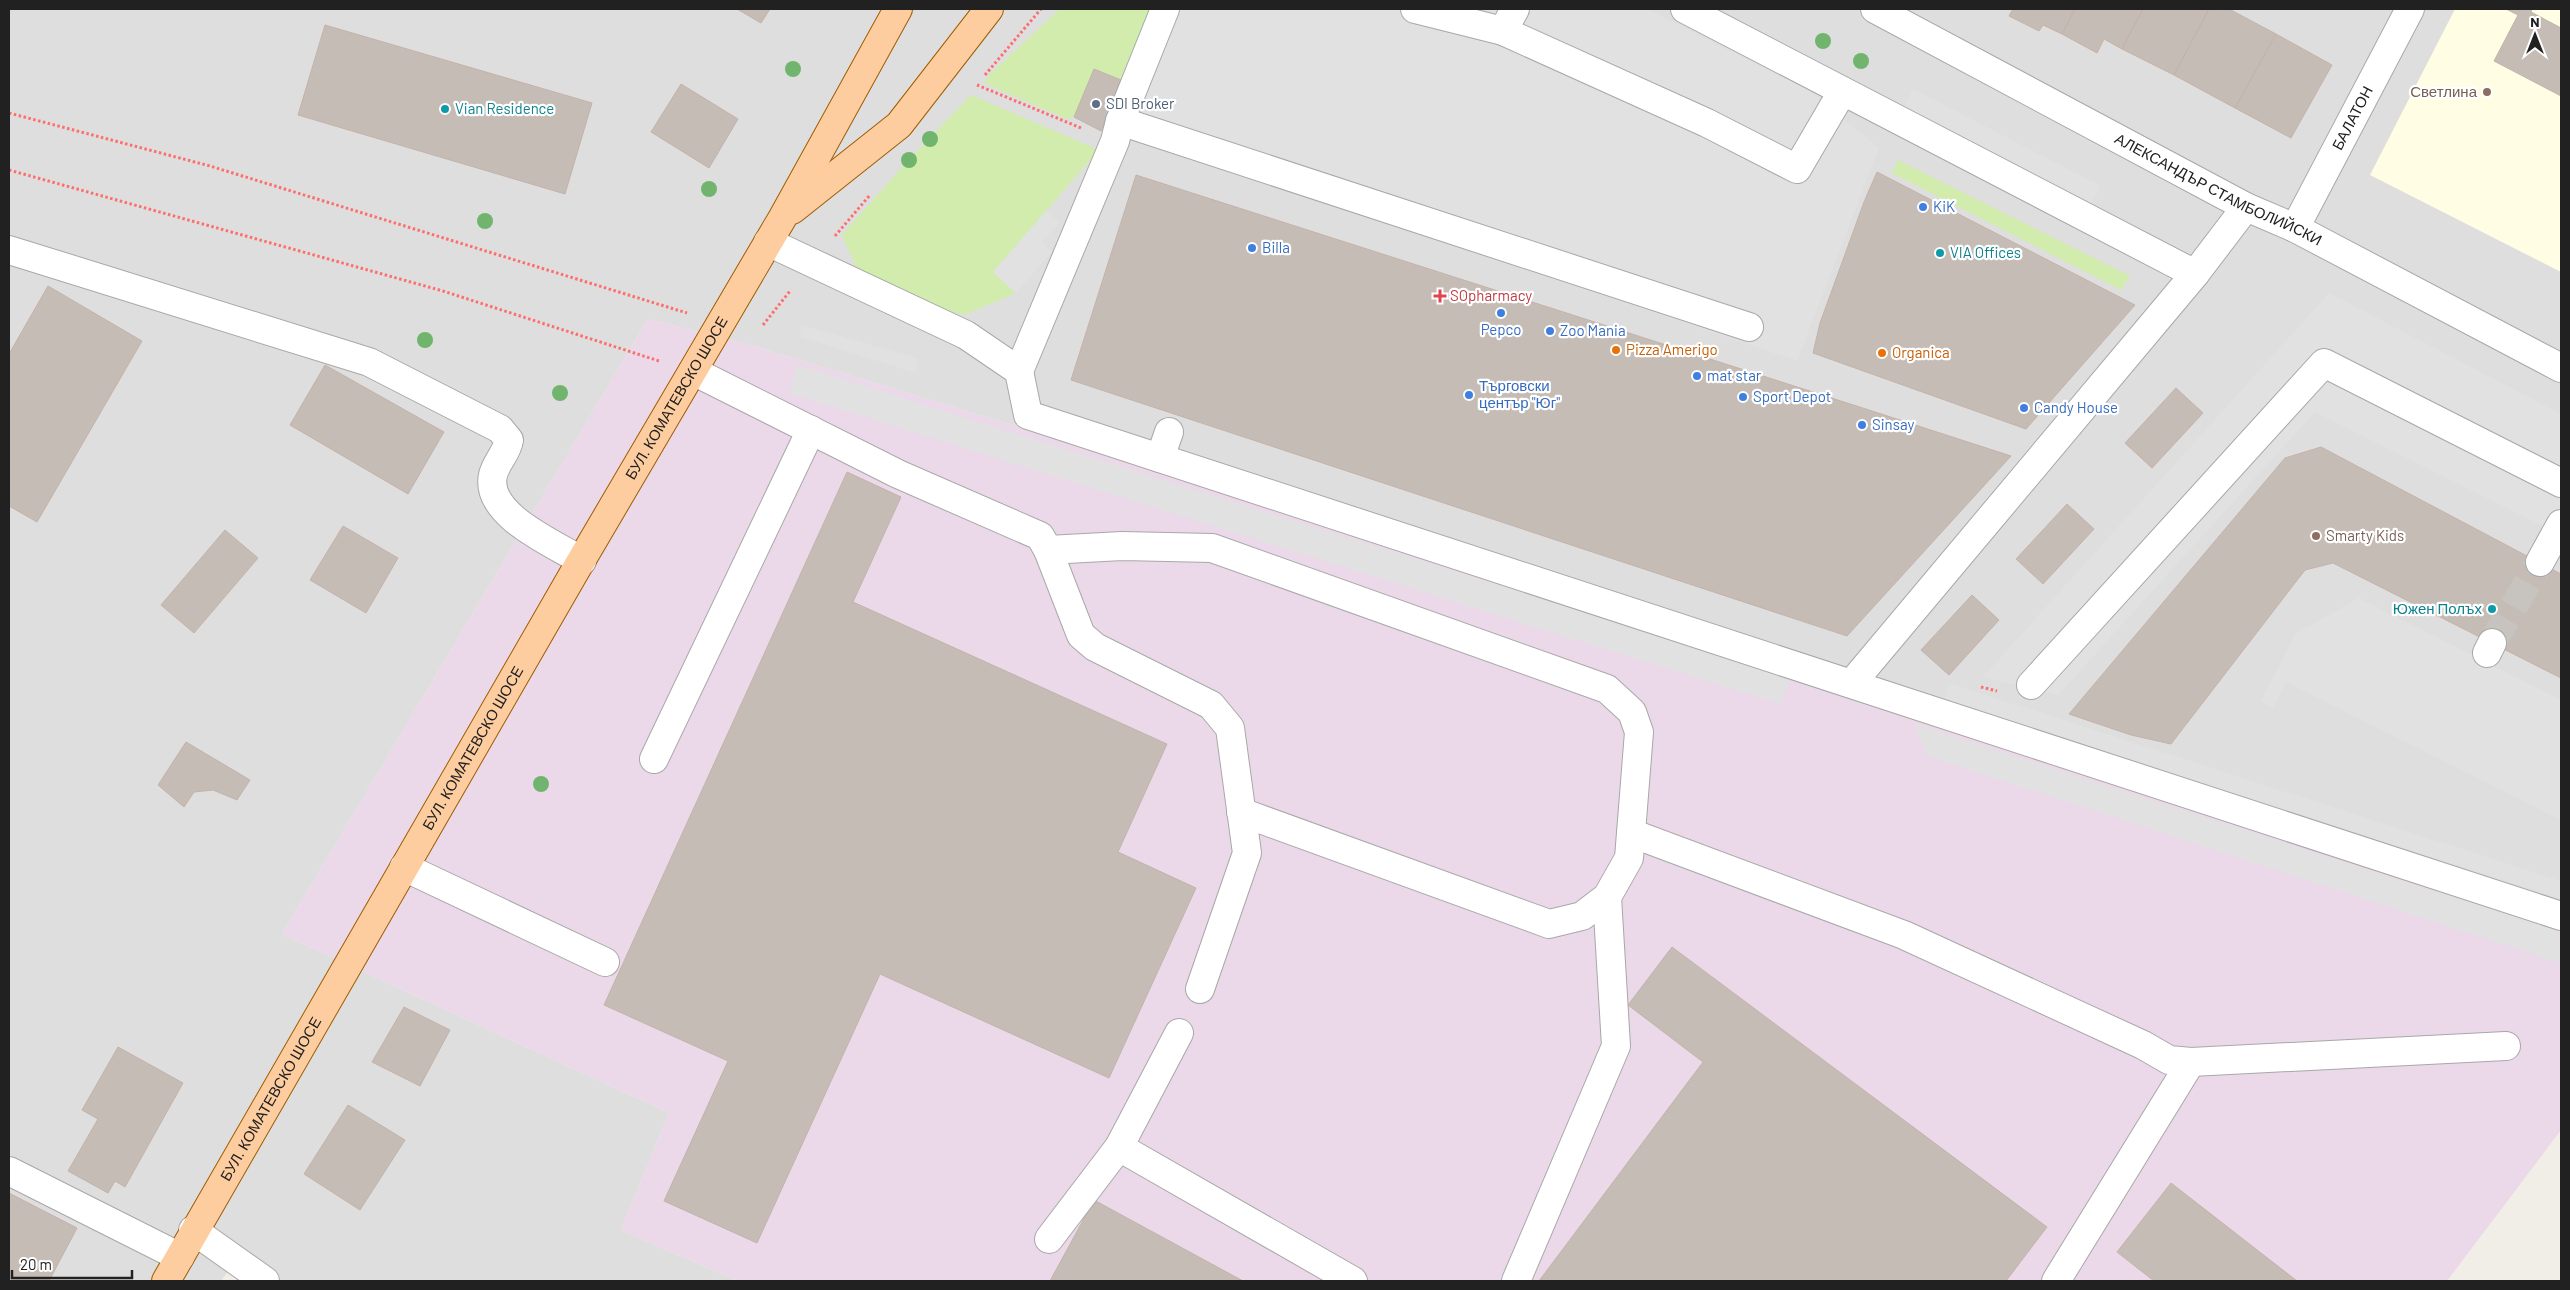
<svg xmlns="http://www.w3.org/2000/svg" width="2570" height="1290" font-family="Barlow,sans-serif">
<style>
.residential{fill:#dfdede}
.industrial{fill:#ebd9e9}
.education{fill:#fffde3}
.grass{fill:#d1ecac}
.parking{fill:#e1e1e1}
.building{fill:#c6bcb6;stroke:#c4b2a9}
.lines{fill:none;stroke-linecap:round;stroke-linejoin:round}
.minor-tunnel{stroke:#c7c4bf;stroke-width:28;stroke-dasharray:28 14;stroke-linecap:butt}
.minor-casing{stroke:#a8a8a8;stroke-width:30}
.major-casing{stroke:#9e5c00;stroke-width:30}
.path{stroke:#fd6f6c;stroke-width:3;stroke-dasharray:2.5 2.5;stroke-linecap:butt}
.minor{stroke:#fff;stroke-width:28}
.major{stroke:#fecd9f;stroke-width:28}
.tree{fill:#71b46d}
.education-dot{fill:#8d6e63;stroke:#fff;stroke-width:2}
.service-dot{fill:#5c6f8a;stroke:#fff;stroke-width:2}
.culture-dot{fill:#0f9aa8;stroke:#fff;stroke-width:2}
.shop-dot{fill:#3f7fe0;stroke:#fff;stroke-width:2}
.health-dot{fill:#e0444e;stroke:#fff;stroke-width:2}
.food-dot{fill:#e8710a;stroke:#fff;stroke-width:2}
.labels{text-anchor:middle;stroke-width:4.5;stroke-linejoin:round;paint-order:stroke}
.education-label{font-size:15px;fill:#785e54;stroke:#fff;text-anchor:end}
.service-label{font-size:15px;fill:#4e5e75;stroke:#fff;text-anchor:start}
.culture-label{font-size:15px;fill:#0d838f;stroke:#fff;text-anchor:start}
.street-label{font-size:15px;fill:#212121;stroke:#fff}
.shop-label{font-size:15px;fill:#366cbe;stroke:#fff;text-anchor:start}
.health-label{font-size:15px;fill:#be3a42;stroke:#fff;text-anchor:start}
.food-label{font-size:15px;fill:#c56008;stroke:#fff;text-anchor:start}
</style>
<rect width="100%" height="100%" fill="#f1ede7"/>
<path class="residential" d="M9,9H2561V903L1124,459L754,346L648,319L282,934L669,1113L621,1230L738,1281H258L232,1265L221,1281H9Z"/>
<path class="industrial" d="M648,319L754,346L1124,459L2561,903V1130L2447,1281H738L621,1230L669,1113L282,934Z"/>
<path class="education" d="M2455,9H2561V272L2370,175Z"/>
<g class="grass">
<path d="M1060,9H1156L1121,80L1094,69L1074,117L1067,119L984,83L991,73Z"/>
<path d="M971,95L1099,150L993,272L1016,293L964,315L876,288L858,271L842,235L903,166Z"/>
<path d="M1898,160L2130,276L2121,290L1892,173Z"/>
</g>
<g class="parking">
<path d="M1161,9H1647L1810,91L1879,148L1797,361L1108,127Z"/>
<path d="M1913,89L2101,186L2089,208L1902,111Z"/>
<path d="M1046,211L1060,222L1042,242L1052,252L1016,293L993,272Z"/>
<path d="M2329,293L2561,414V535L2315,412L2058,695L1983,677Z"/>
<path d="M801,325L918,358L916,373L800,337Z"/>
<path d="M797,365L1790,677L1781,704L789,393Z"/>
<path d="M2359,598L2561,700V820L2286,682L2273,708L2261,701L2295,634Z"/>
<path d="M1949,683L2561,881V899L1944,700Z"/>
<path d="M1914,724L2558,931L2561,944V963L1927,756Z"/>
</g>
<g class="building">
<path d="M737,9H770L761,23Z"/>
<path d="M2013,9H2075L2062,34L2043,25L2039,31L2009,16Z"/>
<path d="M2075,9H2143L2122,49L2104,39L2097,53L2062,34Z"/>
<path d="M2143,9H2209L2174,75L2122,49Z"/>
<path d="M2209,9H2229L2276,34L2235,108L2174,75Z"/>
<path d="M2506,9H2532L2531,12L2561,28V96L2494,61L2518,15Z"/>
<path d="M325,25L592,103L565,194L298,115Z"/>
<path d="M2276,34L2332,65L2291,138L2235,108Z"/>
<path d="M1094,69L1121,80L1101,131L1074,117Z"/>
<path d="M681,84L738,119L709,168L651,132Z"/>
<path d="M1877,172L2135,305L2026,429L1813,353L1820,323L1864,202Z"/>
<path d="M1136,175L1869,410L2011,456L1847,636L1071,380Z"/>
<path d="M48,286L142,341L37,522L9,506V354Z"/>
<path d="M325,365L444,432L408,494L290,425Z"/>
<path d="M2176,388L2203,413L2152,468L2125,443Z"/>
<path d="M2321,447L2561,574V678L2333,563L2305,570L2171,744L2131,735L2069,714L2285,458Z"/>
<path d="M847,472L901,497L853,602L1167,744L1118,852L1196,888L1109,1078L880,974L757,1243L664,1201L728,1061L604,1005Z"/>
<path d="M2067,504L2094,529L2043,584L2016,559Z"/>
<path d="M343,526L398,558L366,613L310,580Z"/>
<path d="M225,530L258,558L194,633L161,605Z"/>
<path d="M1972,595L1999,620L1949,675L1921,650Z"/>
<path d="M186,742L250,780L237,800L213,790L194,792L184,807L158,785Z"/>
<path d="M1672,947L2047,1227L2006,1281H1539L1703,1062L1628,1005Z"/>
<path d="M404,1007L450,1030L420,1086L372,1062Z"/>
<path d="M118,1047L183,1083L125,1187L115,1181L108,1193L68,1171L98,1119L82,1110Z"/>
<path d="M348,1105L405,1140L360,1210L304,1174Z"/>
<path d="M2171,1183L2297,1281H2154L2117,1252Z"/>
<path d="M9,1193L77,1228L49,1281H9Z"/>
<path d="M1094,1200L1243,1281H1050Z"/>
</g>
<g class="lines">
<path class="minor-tunnel" d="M2492,643L2540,562"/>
<g class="minor-casing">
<g id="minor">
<path d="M1415,9L1503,31L1707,123L1797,169L1842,92"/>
<path d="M1685,9L2195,274L2246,207"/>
<path id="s1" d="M1875,9L2246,207L2295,228L2561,368"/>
<path d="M1503,31L1515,9"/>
<path d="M1120,121L1749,327"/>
<path id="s2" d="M2295,228L2410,9"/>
<path d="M768,242L966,335L1019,371L1028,415L2561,916"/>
<path d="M9,250L369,362L500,429L509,440C507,453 496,462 493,475C484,515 555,544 582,561"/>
<path d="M693,371L898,474L1040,536L1048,550L1081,635L1095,647L1211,705L1230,728L1247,853L1200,989"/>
<path d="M1019,371L1115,141L1120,121L1165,9"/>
<path d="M1160,458L1169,432"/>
<path d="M1048,550L1122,546L1212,548L1607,689L1632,712L1639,732L1629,858L1607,897L1582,916L1549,924L1241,812"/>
<path d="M2540,562L2561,524"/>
<path d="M2487,653L2492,643"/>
<path d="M1852,683L2195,274"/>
<path d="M2031,685L2324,363L2561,483"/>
<path d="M654,759L811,430"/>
<path d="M1631,833L1904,935L2143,1045L2169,1060L2191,1062L2506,1046"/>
<path d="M404,867L605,962"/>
<path d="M1119,1147L1353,1281"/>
<path d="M9,1171L180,1257"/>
<path d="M193,1230L265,1281"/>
<path d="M1049,1239L1119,1147L1179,1033"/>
<path d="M1516,1281L1616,1046L1607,897"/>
<path d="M2056,1281L2191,1062"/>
</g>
</g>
<g class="major-casing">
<g id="major">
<path d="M792,210L899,125L989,9"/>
<path id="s3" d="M166,1281L578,566L783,217L898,9"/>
</g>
</g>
<g class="path">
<path d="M985,75L1041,9"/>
<path d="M977,85L1081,128"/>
<path d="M9,113L210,166L687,313"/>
<path d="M9,170L443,291L659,361"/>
<path d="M835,236L870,195"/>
<path d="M763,325L790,291"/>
<path d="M1981,687L1997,691"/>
</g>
<use href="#minor" class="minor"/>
<use href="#major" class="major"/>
</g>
<g class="tree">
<circle cx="1823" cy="41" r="8"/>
<circle cx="1861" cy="61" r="8"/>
<circle cx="793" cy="69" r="8"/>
<circle cx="930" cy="139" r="8"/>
<circle cx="909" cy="160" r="8"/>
<circle cx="709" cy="189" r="8"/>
<circle cx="485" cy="221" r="8"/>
<circle cx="425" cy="340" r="8"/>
<circle cx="560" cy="393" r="8"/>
<circle cx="541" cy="784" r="8"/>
</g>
<g class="education-dot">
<circle cx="2487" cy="92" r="5"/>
<circle cx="2316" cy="536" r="5"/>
</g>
<circle class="service-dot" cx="1096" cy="104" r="5"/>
<g class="culture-dot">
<circle cx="445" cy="109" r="5"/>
<circle cx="1940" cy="253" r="5"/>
<circle cx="2492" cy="609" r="5"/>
</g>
<g class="shop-dot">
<circle cx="1923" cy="207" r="5"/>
<circle cx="1252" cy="248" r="5"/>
<circle cx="1501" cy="313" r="5"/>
<circle cx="1550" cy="331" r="5"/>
<circle cx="1697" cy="376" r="5"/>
<circle cx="1469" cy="395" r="5"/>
<circle cx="1743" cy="397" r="5"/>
<circle cx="2024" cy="408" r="5"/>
<circle cx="1862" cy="425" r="5"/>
</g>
<path class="health-dot" d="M1437.5 288.5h5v5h5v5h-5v5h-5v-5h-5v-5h5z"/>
<g class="food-dot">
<circle cx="1616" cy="350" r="5"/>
<circle cx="1882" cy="353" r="5"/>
</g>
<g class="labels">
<g class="education-label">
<text x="2477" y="97">Светлина</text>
<text x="2326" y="541" text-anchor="start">Smarty Kids</text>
</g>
<g class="service-label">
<text x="1106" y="109">SDI Broker</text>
</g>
<g class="culture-label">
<text x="455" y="114">Vian Residence</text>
<text x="1950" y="258">VIA Offices</text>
<text x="2482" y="614" text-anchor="end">Южен Полъх</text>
</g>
<g class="street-label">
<text dy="5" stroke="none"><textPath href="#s2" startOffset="124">БАЛАТОН</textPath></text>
<text dy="5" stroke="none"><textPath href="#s1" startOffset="388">АЛЕКСАНДЪР СТАМБОЛИЙСКИ</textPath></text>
<text dy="5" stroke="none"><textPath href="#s3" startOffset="1020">БУЛ. КОМАТЕВСКО ШОСЕ</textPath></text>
<text dy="5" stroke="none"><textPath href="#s3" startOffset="615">БУЛ. КОМАТЕВСКО ШОСЕ</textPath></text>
<text dy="5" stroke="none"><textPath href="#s3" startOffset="210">БУЛ. КОМАТЕВСКО ШОСЕ</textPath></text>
</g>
<g class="shop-label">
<text x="1933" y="212">KiK</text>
<text x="1262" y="253">Billa</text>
<text x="1501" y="335" text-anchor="middle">Pepco</text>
<text x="1560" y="336">Zoo Mania</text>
<text x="1707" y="381">mat star</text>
<text x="1479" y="391">Търговски<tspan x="1479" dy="17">център "Юг"</tspan></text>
<text x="1753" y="402">Sport Depot</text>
<text x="2034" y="413">Candy House</text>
<text x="1872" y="430">Sinsay</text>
</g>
<g class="health-label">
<text x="1450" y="301">SOpharmacy</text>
</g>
<g class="food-label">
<text x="1626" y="355">Pizza Amerigo</text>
<text x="1892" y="358">Organica</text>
</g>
</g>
<rect width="2570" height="1290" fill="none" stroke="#212121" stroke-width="20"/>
<g transform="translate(2535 35)" stroke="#ffffff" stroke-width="4" paint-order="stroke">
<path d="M0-4L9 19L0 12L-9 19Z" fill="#212121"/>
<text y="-8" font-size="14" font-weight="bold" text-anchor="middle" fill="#212121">N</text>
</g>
<path d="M12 1270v8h120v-8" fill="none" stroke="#212121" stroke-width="2.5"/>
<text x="20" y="1270" font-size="15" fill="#212121" stroke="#ffffff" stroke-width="4" paint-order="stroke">20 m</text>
</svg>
